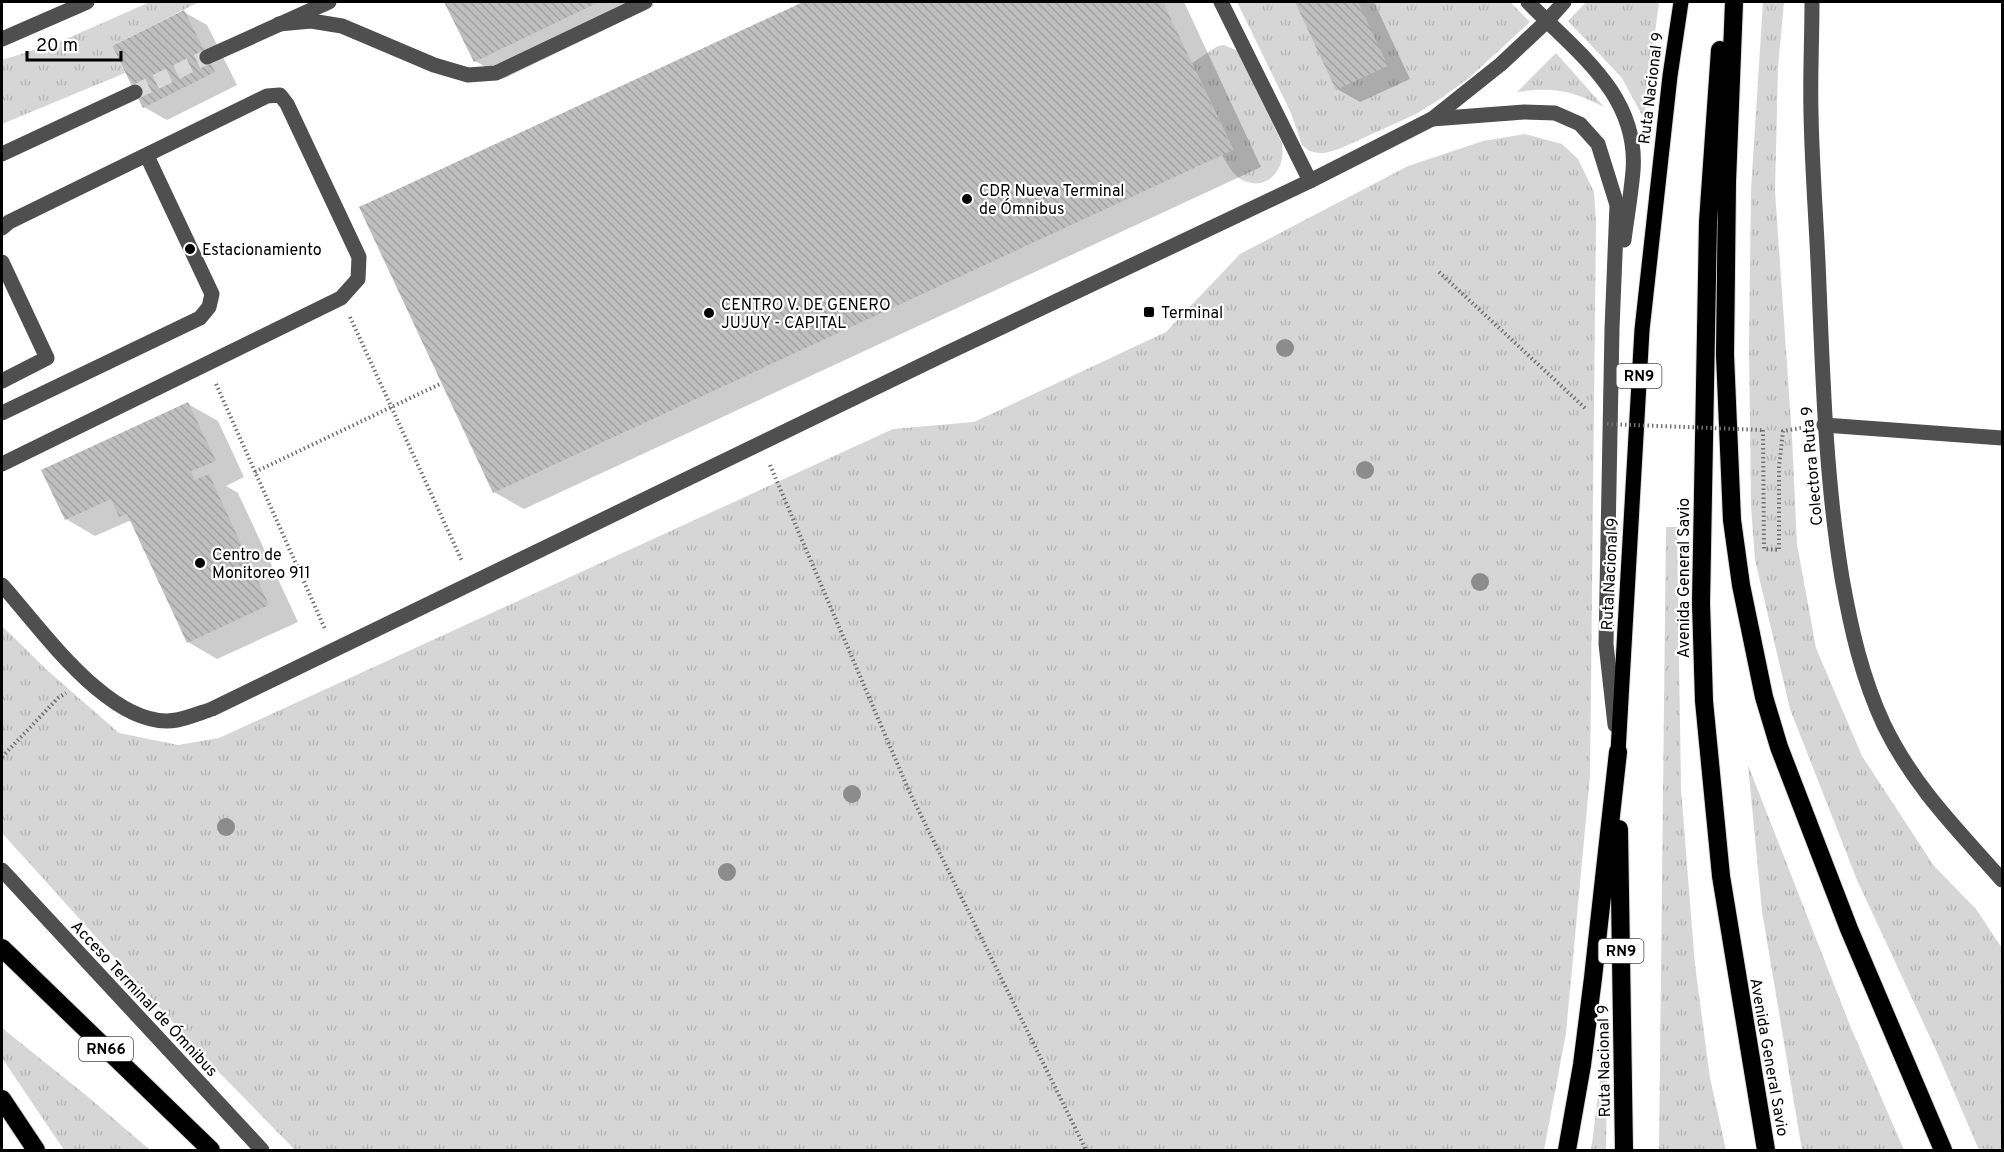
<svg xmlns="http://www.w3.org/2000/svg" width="2004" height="1152" font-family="Overpass,sans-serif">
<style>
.grass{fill:url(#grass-tufts)}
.shadow{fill:#0003}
.building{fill:url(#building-back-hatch)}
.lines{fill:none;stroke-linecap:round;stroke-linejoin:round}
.minor-tunnel{stroke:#d9d9d9;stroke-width:15;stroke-dasharray:15 8;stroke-linecap:butt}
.major-casing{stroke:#dbdbdb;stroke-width:17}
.highway-casing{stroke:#dbdbdb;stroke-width:20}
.path{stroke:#717171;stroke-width:4;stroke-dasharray:1.5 3;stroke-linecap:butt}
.minor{stroke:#4f4f4f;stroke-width:15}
.major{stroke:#000;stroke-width:15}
.highway{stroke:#000;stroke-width:18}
.path-bridge{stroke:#717171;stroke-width:4;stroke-dasharray:1.5 3;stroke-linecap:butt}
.tree{fill:#8c8c8c}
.poi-dot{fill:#000;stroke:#fff;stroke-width:2}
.labels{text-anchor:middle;stroke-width:4.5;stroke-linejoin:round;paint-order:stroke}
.shield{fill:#fff;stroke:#4c4c4c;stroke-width:1.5}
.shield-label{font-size:15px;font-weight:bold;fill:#000}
.street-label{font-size:16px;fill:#000;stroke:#fff}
.poi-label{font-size:16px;fill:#000;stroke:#fff;text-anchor:start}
</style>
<defs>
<pattern id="grass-tufts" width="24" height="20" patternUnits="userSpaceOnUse" patternTransform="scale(1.5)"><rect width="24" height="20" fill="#d6d6d6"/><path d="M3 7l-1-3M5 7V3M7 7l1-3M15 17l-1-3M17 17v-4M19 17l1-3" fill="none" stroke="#b6b6b6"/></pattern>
<pattern id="building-back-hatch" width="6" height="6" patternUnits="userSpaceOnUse" patternTransform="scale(1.5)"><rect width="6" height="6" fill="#bfbfbf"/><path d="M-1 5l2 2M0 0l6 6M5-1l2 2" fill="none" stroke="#a2a2a2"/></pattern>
</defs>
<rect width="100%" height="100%" fill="#fff"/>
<g class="grass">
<path d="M150,2H199L112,46L125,73L2,124V60L59,42Z"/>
<path d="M1237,2H1510L1530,22L1469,78L1440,99L1416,114L1339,149L1325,153H1318L1309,151L1302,145L1291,113Z"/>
<path d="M1586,2H1659L1644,119L1622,78L1568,21Z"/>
<path d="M1763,2H1784L1778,67L1775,191L1792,437L1797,544L1816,648L1862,756L1934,866L1976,909L2002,948V1150H1979L1936,1050L1857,880L1790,709L1755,560L1751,506L1749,345L1751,190Z"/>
<path d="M1224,45L1238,51L1281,141C1289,169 1265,195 1239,178C1231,172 1227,163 1222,155L1233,149L1192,63L1218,46Z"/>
<path d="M1556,53L1604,107C1570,90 1554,87 1517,92Z"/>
<path d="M1525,134L1562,144L1578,159L1594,192L1596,222L1590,776L1566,1033L1544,1150H295L207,1060L2,833V626L48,671L119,733L178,745L219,738L893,429L974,422L1166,332L1240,254L1408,166L1483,141Z"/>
<path d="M1666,527H1677L1681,789L1695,965L1710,1078L1726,1150H1659Z"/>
<path d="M1748,765L1851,1028L1904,1150H1802L1762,911Z"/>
<path d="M1608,1016L1606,1150H1591L1593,1136Z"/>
<path d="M2,1028L87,1096L150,1150H64L2,1058Z"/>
</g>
<g class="shadow">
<path d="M446,2H651L654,6L505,78L475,61Z"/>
<path d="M806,2H1184L1261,167L524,509L494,492L361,208Z"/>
<path d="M1297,2H1374L1410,79L1360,102L1337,89Z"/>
<path d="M184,12L207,25L237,85L167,120L144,107Z"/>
<path d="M188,404L218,421L244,477L226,486L238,493L298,622L217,659L188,642L133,523L129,521L95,536L66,519Z"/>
</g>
<g class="building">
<path d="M444,2H599L474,62Z"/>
<path d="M803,2H1163L1233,150L493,493L359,207Z"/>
<path d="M1295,2H1358L1388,66L1336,90Z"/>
<path d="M184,10L215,72L143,108L112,46Z"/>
<path d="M188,402L216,461L191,471L195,480L209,474L269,605L187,643L127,514L119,517L111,499L65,520L41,470Z"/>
</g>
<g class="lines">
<path class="minor-tunnel" d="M135,92L207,57"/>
<g class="major-casing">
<path id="major" d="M1618,752L1642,330L1670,76L1681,2"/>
</g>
<g class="highway-casing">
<g id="highway">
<path d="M1734,2L1727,182L1725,355L1732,520L1741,585L1764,697L1779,747L1849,929L1943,1150"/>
<path d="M1720,50L1708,222L1701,603L1704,701L1721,876L1766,1150"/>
<path d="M1619,829L1624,1150"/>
<path d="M2,948L211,1150"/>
<path d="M2,1099L36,1150"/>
<path d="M1567,1150L1582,1065L1593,978L1618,752"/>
</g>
</g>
<g class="path">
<path d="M1439,272L1586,409"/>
<path d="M350,317L462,561"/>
<path d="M216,384L325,629"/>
<path d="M1763,430L1764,549L1779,550V467L1783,431L1801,428"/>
<path d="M770,465L909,791L1086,1150"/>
<path d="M255,472L442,383"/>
<path d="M2,757L58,698L66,693"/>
</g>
<g class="minor">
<path d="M1221,2L1310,181"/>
<path d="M1528,2C1575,51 1639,94 1633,171C1631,194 1627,217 1624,240"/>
<path d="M1812,2C1812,39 1810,76 1811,113C1812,171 1817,228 1819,286C1823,384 1826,481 1842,578C1851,629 1862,678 1884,725C1914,787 1958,830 2002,880"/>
<path d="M279,24L311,21L342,26L434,65L468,75L496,73L645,2"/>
<path d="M2,39L87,2"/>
<path d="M207,57L329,2"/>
<path d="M1432,119L1524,112L1555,113L1580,124L1598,144L1617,205L1612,329L1606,644L1615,725"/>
<path d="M2,154L135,92"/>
<path d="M2,228L9,222L267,96L280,95L287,104L359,257L358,279L341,298L2,464"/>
<path d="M2,262L47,358L2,381"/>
<path d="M2,413L200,318L209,307L212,294L147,156"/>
<path d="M1824,425L2002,438"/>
<path d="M2,585C40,627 112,732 177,720C188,718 200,713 212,709L947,353L1310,181L1432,119L1501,64L1547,21L1564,2"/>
<path d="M2,870L262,1150"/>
</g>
<use href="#major" class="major"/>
<use href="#highway" class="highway"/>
<path class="path-bridge" d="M1607,424L1763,430"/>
</g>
<g class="tree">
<circle cx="1285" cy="348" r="9"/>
<circle cx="1365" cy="470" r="9"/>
<circle cx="1480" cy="582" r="9"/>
<circle cx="852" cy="794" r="9"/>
<circle cx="226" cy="827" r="9"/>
<circle cx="727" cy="872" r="9"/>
</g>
<g class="poi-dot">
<circle cx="967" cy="199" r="6"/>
<circle cx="190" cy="249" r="6"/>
<rect x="1143" y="306" width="12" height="12" rx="3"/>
<circle cx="709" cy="313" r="6"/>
<circle cx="200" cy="563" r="6"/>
</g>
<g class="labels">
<g class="shield">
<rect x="1616.5" y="364" width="45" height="24" rx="4.5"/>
<rect x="1598.5" y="939" width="45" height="24" rx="4.5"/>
<rect x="79" y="1037" width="54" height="24" rx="4.5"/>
</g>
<g class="shield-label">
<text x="1639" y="381">RN9</text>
<text x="1621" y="956">RN9</text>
<text x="106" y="1054">RN66</text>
</g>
<g class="street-label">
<text transform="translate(1650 88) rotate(-83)" y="6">Ruta Nacional 9</text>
<text transform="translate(1811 466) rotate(-95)" y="6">Colectora Ruta 9</text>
<text transform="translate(1609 574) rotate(-87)" y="6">Ruta Nacional 9</text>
<text transform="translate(1683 578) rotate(-90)" y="6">Avenida General Savio</text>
<text transform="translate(145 998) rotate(47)" y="6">Acceso Terminal de Ómnibus</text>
<text transform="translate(1770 1057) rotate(80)" y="6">Avenida General Savio</text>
<text transform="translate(1603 1061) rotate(-91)" y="6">Ruta Nacional 9</text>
</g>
<g class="poi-label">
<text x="979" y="196">CDR Nueva Terminal<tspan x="979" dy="18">de Ómnibus</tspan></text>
<text x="202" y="255">Estacionamiento</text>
<text x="721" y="310">CENTRO V. DE GENERO<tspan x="721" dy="18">JUJUY - CAPITAL</tspan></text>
<text x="1161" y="318">Terminal</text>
<text x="212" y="560">Centro de<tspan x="212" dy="18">Monitoreo 911</tspan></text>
</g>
</g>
<rect width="2004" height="1152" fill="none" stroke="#000000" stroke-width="6"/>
<path d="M27 51v9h94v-9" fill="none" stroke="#000000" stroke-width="3"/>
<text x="36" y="51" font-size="18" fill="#000000" stroke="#ffffff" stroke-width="4.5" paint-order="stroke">20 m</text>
</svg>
